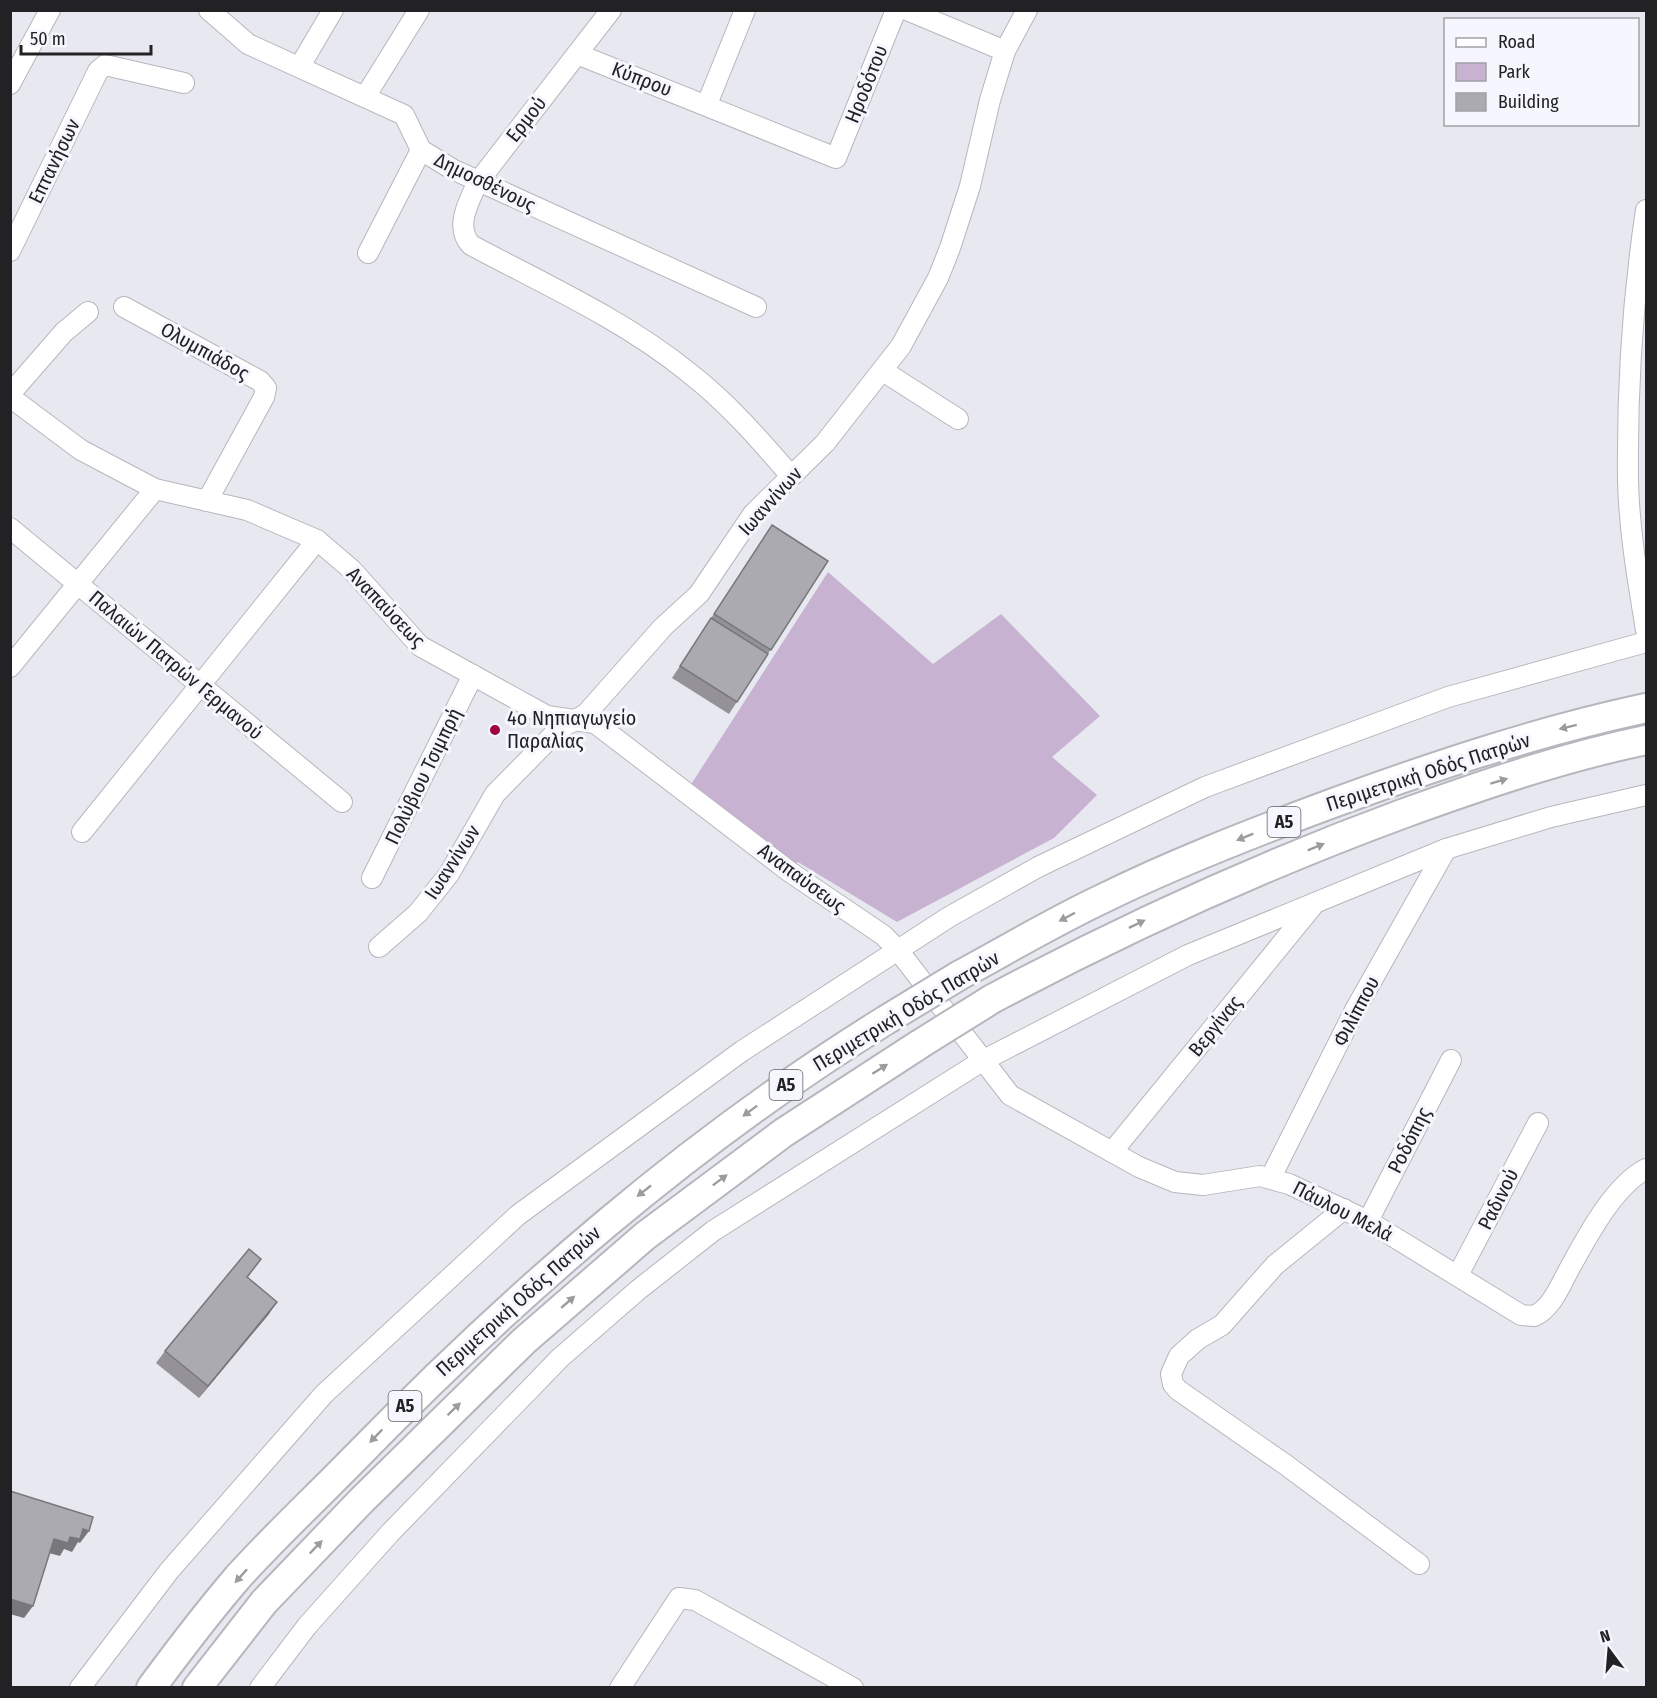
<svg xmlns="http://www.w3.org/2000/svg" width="1657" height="1698" font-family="'Fira Sans Condensed',sans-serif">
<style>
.green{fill:#c7b2d1}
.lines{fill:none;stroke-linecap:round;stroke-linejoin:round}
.minor-casing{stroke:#b6b7be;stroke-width:22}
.highway-casing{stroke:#b6b7be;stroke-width:32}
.minor{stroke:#fff;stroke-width:20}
.highway{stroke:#fff;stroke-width:28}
.highway-bridge-casing{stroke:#b6b7be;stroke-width:32;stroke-linecap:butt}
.highway-bridge{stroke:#fff;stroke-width:28}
.wall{fill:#949298}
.shaded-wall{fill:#78777c}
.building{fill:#acaab1;stroke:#78777c;stroke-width:1.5}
.oneway{fill:#9c9c9d}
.poi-dot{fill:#a0003d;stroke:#f5f6fe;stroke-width:2}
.labels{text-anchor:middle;stroke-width:6;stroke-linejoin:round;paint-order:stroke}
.shield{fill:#f5f6fe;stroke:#616266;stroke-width:1.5}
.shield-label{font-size:18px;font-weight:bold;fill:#222225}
.street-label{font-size:20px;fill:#222225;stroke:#f5f6fe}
.poi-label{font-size:20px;fill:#222225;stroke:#f5f6fe;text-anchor:start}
</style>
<rect width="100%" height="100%" fill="#e8e9f0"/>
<path class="green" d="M828,572L933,664L1001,614L1100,716L1052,757L1097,795L1054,838L897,922L798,862L795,866L690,786Z"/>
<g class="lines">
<g class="minor-casing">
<g id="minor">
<path d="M209,10L248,44L404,115L421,150L452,169L756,307"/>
<path d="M611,10L478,182C469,201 454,227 471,245C544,284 624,320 688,372C727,402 759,439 791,476"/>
<path d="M907,10L1005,51"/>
<path d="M577,54L836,158L896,10"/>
<path d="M300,66L333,10"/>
<path d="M10,84L50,10"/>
<path d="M365,97L419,10"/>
<path d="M707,104L745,10"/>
<path d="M1646,210C1633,296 1627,392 1628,480C1629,530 1638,581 1646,630"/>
<path d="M10,251L98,71L105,65L184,83"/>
<path d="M368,253L421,150"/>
<path d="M124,307L260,381L266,388L264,397L207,501"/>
<path d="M883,371L958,419"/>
<path d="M10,394L64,332L88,312"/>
<path d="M10,397L81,450L155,489L247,510L317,540L351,569L420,646L547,716L595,723L790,872L883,935L897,949L1010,1095L1139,1167L1175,1182L1203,1185L1260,1176L1289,1184L1368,1221L1521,1315L1534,1316C1553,1308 1562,1281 1572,1264C1589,1233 1615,1185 1646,1169"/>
<path d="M10,528L342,802"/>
<path d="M10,667L155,489"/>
<path d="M82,832L317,540"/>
<path d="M372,878L473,675"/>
<path d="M379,947L418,913L449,874L495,794L559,729L586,714L663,627L699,594L753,514L825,443L901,346L938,278L950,248L970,186L990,100L1005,51L1027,10"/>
<path d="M1112,1152L1315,903"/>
<path d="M1271,1177L1355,1010L1446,849"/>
<path d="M1344,1209L1275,1265L1222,1325L1198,1339L1179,1356L1171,1374L1173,1384L1178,1390L1286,1465L1419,1564"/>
<path d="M1368,1221L1451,1060"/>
<path d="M1458,1275L1538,1123"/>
<path d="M80,1688L169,1571L324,1394L518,1215L742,1051L949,917L1038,867L1205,787L1448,697L1646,642"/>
<path d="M260,1688L307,1626L390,1533L560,1358L638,1290L713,1231L982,1061L1188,955L1446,849L1551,817L1646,795"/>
<path d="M620,1688L679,1598L695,1600L853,1688"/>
</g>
</g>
<g class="highway-casing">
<g id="highway">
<path d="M960,975C1008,949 1055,921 1104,898C1173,864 1245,836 1317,809C1425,769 1534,732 1646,708"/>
<path d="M992,999C1125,928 1261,866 1402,814C1482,785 1564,757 1646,740"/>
<path d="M151,1688C179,1650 208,1612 238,1577C275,1536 316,1498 354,1459C515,1294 689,1142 886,1020"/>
<path d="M197,1688L264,1602L362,1500L524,1341L645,1236L783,1133L920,1044"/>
</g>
</g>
<use href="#minor" class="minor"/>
<use href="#highway" class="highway"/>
<g class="highway-bridge-casing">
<g id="highway-bridge">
<path d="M886,1020L960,975"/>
<path d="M920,1044L992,999"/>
</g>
</g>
<use href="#highway-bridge" class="highway-bridge"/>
</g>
<g class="wall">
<path d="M772,525L828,561L729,714L672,678Z"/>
<path d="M261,1259L248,1277L269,1314L199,1398L156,1363L165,1351Z"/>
</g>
<g class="shaded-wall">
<path d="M277,1302L269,1314L199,1398L208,1386Z"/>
<path d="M83,1529L89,1531L80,1543L78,1542L72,1552L64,1549L60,1556L45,1552L54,1539Z"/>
<path d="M10,1599L33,1606L24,1618L10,1614Z"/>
</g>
<g class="building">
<path d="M772,525L828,561L771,650L714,614Z"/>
<path d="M711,618L768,654L737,702L680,666Z"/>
<path d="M249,1249L261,1259L247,1277L277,1302L208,1386L165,1351Z"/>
<path d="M10,1491L93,1517L89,1531L83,1529L80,1539L70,1537L68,1543L54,1539L33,1606L10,1599Z"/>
</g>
<defs><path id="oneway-solid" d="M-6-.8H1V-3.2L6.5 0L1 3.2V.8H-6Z" transform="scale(1.5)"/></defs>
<g class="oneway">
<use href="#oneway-solid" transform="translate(1568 727) rotate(166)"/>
<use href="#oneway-solid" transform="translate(1499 781) rotate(-17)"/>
<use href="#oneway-solid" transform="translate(1245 837) rotate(158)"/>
<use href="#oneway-solid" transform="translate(1316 847) rotate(-22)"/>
<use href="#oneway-solid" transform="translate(1067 917) rotate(152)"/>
<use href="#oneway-solid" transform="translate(1137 924) rotate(-26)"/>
<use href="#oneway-solid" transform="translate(880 1069) rotate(-32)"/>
<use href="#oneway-solid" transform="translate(750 1111) rotate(143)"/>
<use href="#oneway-solid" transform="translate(720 1180) rotate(-37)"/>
<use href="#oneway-solid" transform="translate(644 1191) rotate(142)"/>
<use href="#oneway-solid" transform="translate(568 1302) rotate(-41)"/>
<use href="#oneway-solid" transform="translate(454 1409) rotate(-44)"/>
<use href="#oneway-solid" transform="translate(376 1436) rotate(134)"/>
<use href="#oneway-solid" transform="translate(316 1547) rotate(-46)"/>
<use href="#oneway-solid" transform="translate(241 1576) rotate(132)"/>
</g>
<circle class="poi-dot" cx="495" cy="730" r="6"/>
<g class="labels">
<g class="shield">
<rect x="1267.5" y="807" width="33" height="30" rx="4.5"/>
<rect x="769.5" y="1070" width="33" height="30" rx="4.5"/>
<rect x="388.5" y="1391" width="33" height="30" rx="4.5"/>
</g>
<g class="shield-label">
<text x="1284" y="828">Α5</text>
<text x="786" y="1091">Α5</text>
<text x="405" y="1412">Α5</text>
</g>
<g class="street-label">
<text transform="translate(642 79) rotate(21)" y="7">Κύπρου</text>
<text transform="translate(866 84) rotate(-68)" y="7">Ηροδότου</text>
<text transform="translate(526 119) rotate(-52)" y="7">Ερμού</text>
<text transform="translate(54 161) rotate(-64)" y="7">Επτανήσων</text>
<text transform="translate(485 182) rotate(26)" y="7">Δημοσθένους</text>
<text transform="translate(205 351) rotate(29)" y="7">Ολυμπιάδος</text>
<text transform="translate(770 501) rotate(-48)" y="7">Ιωαννίνων</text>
<text transform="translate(386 607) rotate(46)" y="7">Αναπαύσεως</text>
<text transform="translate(176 665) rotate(40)" y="7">Παλαιών Πατρών Γερμανού</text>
<text transform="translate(1428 772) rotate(-18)" y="7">Περιμετρική Οδός Πατρών</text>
<text transform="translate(423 776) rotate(-64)" y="7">Πολύβιου Τσιμπρή</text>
<text transform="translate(452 862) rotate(-57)" y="7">Ιωαννίνων</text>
<text transform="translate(802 878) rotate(36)" y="7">Αναπαύσεως</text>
<text transform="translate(906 1011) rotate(-31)" y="7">Περιμετρική Οδός Πατρών</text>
<text transform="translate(1356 1011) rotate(-62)" y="7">Φιλίππου</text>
<text transform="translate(1215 1026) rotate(-51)" y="7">Βεργίνας</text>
<text transform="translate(1409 1140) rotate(-63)" y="7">Ροδόπης</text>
<text transform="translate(1498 1199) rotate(-63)" y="7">Ραδινού</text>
<text transform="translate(1343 1211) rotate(27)" y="7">Πάυλου Μελά</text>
<text transform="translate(518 1301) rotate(-42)" y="7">Περιμετρική Οδός Πατρών</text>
</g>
<g class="poi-label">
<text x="507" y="725">4o Νηπιαγωγείο<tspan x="507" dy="23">Παραλίας</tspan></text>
</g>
</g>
<rect width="1657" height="1698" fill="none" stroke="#222225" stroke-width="24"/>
<rect x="1444" y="18" width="195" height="108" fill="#f5f6fe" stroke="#a1a1a7" stroke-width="1.5"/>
<rect x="1456" y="38" width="30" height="9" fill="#ffffff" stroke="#a1a1a7" stroke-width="1.5"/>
<text x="1498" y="48" font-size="18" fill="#222225">Road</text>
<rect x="1456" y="63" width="30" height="18" fill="#c7b2d1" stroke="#a1a1a7" stroke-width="1.5"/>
<text x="1498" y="78" font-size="18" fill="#222225">Park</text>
<rect x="1456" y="93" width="30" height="18" fill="#acaab1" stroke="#a1a1a7" stroke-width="1.5"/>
<text x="1498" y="108" font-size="18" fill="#222225">Building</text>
<g transform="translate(1609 1650) rotate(344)" stroke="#f5f6fe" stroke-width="4.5" paint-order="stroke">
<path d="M0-4.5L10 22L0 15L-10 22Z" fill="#222225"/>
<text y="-9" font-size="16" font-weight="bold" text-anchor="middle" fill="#222225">N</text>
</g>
<path d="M21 45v9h130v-9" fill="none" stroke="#222225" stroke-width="3"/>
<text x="30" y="45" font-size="18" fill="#222225" stroke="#f5f6fe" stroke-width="4.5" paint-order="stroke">50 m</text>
</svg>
